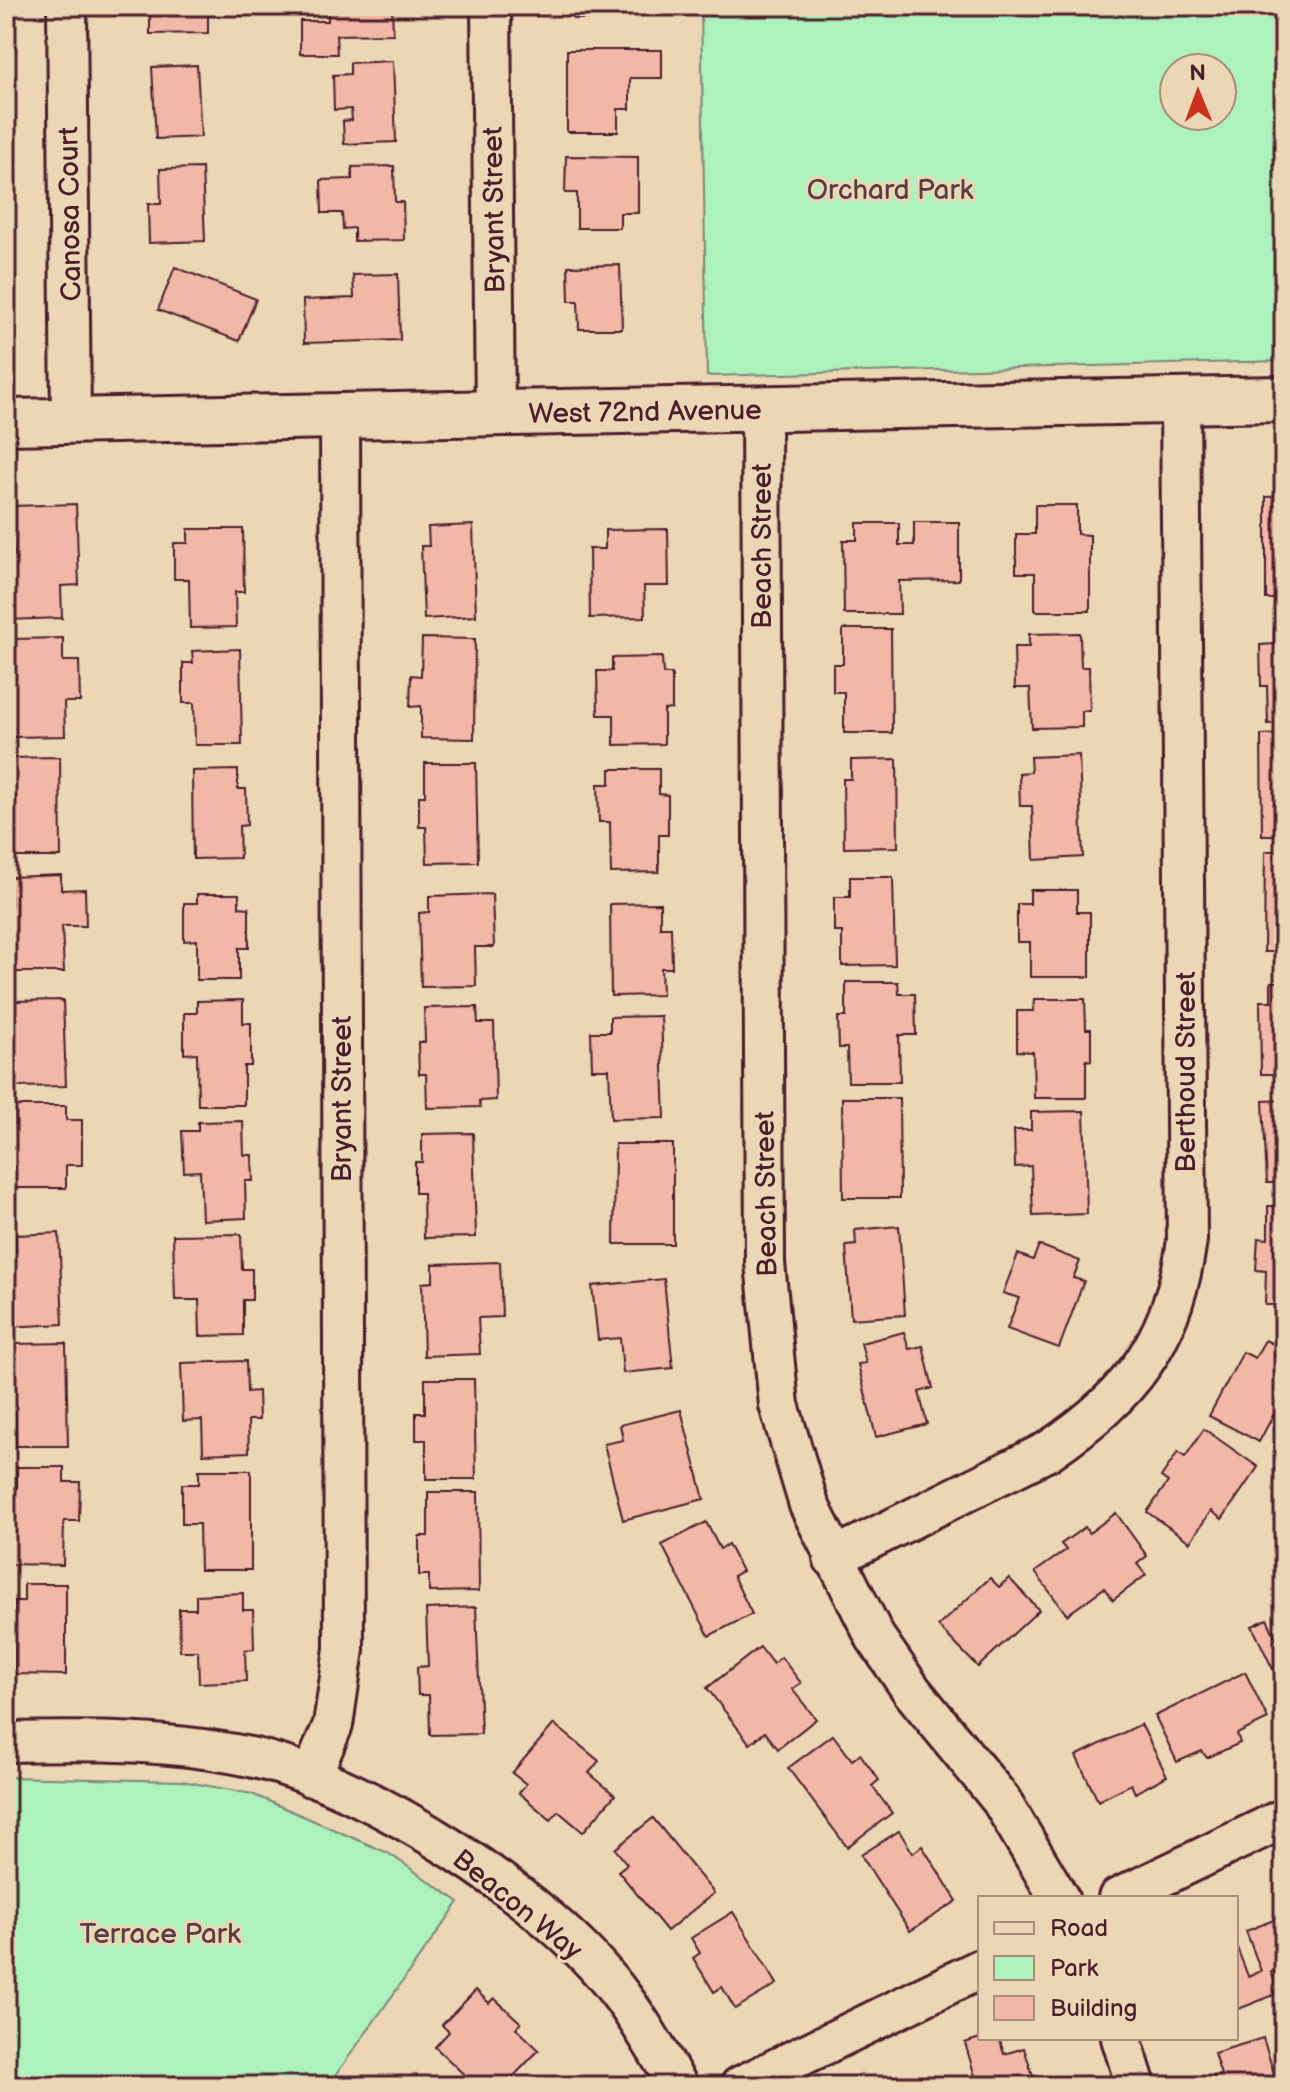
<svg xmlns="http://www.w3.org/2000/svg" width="1290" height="2092" font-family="'Balsamiq Sans',sans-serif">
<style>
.green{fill:#adf1bc;stroke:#7c8874;stroke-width:2;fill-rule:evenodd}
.building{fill:#f1b8a7;stroke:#4a1f2b;stroke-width:2}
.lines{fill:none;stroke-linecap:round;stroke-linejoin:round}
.minor-casing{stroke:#4a1f2b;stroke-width:44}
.secondary-casing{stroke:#4a1f2b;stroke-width:50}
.minor{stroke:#ebd6b5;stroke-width:38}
.secondary{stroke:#ebd6b5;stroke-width:44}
.labels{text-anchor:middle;stroke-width:6;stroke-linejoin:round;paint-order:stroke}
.park-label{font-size:28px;fill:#593e41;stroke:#ebd6b5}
.street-label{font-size:28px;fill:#4a1f2b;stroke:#ebd6b5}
</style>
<rect width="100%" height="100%" fill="#ebd6b5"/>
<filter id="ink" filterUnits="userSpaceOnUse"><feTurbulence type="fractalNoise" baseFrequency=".0125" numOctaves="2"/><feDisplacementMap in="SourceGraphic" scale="16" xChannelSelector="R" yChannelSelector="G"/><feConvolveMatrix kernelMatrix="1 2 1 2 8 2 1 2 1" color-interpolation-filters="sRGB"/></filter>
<g filter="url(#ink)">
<g class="green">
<path d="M701,6H1284V361L707,376ZM1174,68H1222V116H1174Z"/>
<path d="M6,1777L182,1781L252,1794L388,1853L459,1902L328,2086H6Z"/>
</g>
<g class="building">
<path d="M150,6H208V33L150,34Z"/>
<path d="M328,6H392L393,34L336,35L337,54H300V21H328Z"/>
<path d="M573,6H625V9H614V18L573,19Z"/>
<path d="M567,50H662V78H630V109H618V132H567Z"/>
<path d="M393,61L396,142L344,144L343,121L352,120L351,109L334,110L333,75L350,74V63Z"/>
<path d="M197,65L201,137L156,139L152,67Z"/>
<path d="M566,156L638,157V213H620V228H577V193H565Z"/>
<path d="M394,166L395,202H403L404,240L354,241V228L343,229L342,213H322L321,180L352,179V167Z"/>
<path d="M202,168L205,241L149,243L148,204H161L160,169Z"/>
<path d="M620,265L622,329H579L578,301H569L568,266Z"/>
<path d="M175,267L256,299L239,341L158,310Z"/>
<path d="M398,274L400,340L304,343L303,300L354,298L353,275Z"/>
<path d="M1284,496V599H1266V497Z"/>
<path d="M76,504L79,585L61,586L62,618L6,620V555H14L12,506Z"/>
<path d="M1035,505H1077V534L1090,535V611H1035V573H1016V534H1035Z"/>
<path d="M914,522H959V580L899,581L900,614H844L843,540H857V523H899V545H914Z"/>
<path d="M473,525L476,616L424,619L421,546H429L428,527Z"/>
<path d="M188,529H243L244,592H235L236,627L190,628L189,579H174V543H188Z"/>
<path d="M668,529L669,586H644L645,617L590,618L589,549H605V530Z"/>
<path d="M843,629H891L892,733H844V692H833V664H843Z"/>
<path d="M1274,629H1284V723L1268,724L1267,686H1261L1260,645L1274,644Z"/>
<path d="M1080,633L1081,667H1089L1090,711H1082V727L1032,728L1030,688H1015L1014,647H1029V634Z"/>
<path d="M63,638V661H79L80,702H64L65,736L12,737L11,639Z"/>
<path d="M422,638L475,639L474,739L421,738V706L410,707L411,675L421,676Z"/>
<path d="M240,649L242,745H195L194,703H183V663H193L192,651Z"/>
<path d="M662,657L663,674H672V709L664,710V744L614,745V715H598L597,671H612V658Z"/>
<path d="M1284,734V835H1262L1261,735Z"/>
<path d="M1079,755L1083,857L1034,860L1032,806H1020L1019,773L1031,772L1030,757Z"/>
<path d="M60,757L61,857H11L10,819H6L9,758Z"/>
<path d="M897,759L898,847L844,848L843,779H851V760Z"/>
<path d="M425,763H476L478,862L427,863L426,827H419V796H425Z"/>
<path d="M610,769H659V794L668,795V835H659V872L611,873L610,822H599L598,784H610Z"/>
<path d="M238,770V789H246L247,825L239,826L240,858L193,859L192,771Z"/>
<path d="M1265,851H1284V952H1264Z"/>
<path d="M61,875V890L85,889L86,926H62L64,972H14L12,932H6V906H11L10,877Z"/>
<path d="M850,877H893L895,965L842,966V932H834V897H850Z"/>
<path d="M1030,890H1077V912H1090V977H1030V942H1017V904H1030Z"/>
<path d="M197,894H239V907L249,908V948H239V980H197V940L184,941V903H197Z"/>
<path d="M492,894L494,947H475L476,986L421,987L419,913L429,912V896Z"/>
<path d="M660,903V927H671L672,968H661L662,995L611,996L610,904Z"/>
<path d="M846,982H898L899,994H915L916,1035H899L900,1082H848L847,1048H839L838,1017H846Z"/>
<path d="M1271,982H1284V1074H1261L1260,1001H1271Z"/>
<path d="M1034,999H1085L1086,1029H1091V1061L1086,1060V1098H1034L1033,1052L1017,1051V1011H1033Z"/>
<path d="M63,1000L66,1086L14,1087V1060H6V1024L12,1023V1001Z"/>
<path d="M243,1000V1023H251V1066H244V1105H198L197,1053L184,1054V1013H197V1001Z"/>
<path d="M477,1007L478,1023H494L496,1100L479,1101L480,1107L427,1108L426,1074H419L418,1042H425L424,1008Z"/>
<path d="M661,1016L665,1118L611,1119L609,1069H592L591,1032H610V1017Z"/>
<path d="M842,1098H899L900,1198H843Z"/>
<path d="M1284,1100V1183H1267L1263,1101Z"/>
<path d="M14,1106H66V1120H82V1165H66V1188H14V1166H6V1129H13Z"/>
<path d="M1084,1111L1087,1214L1033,1216L1031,1166L1015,1167L1014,1130H1031V1112Z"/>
<path d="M243,1121L244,1155H252L253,1181H245L246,1218L202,1220L200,1171L184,1172L182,1131H198V1122Z"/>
<path d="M473,1133L476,1237L424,1238L423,1193H415V1162H422V1134Z"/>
<path d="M615,1144H673V1244H614Z"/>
<path d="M1268,1206H1284V1305H1265L1266,1271L1256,1270L1258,1238L1268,1239Z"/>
<path d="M899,1226L905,1315L851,1319L846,1246L856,1245L855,1230Z"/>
<path d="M59,1233L63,1324L7,1327L6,1252H16L15,1235Z"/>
<path d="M241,1234L242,1269H252V1300H243V1335L200,1336L199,1300H175L173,1235Z"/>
<path d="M1039,1245L1080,1261L1073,1278L1084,1281L1059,1348L1007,1329L1019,1298L1003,1293L1018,1254L1033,1260Z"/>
<path d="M500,1262L502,1317L478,1318L480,1354L424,1356L422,1283L433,1282V1264Z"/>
<path d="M664,1279L673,1368L623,1373L620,1338L598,1340L592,1286Z"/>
<path d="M904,1332L909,1349L923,1346L933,1388L919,1392L927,1424L876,1437L858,1364L866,1363L861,1343Z"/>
<path d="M1265,1340L1284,1349V1395L1259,1442L1209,1416L1243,1352L1255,1358Z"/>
<path d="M66,1343L68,1446H16L15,1411H6V1378H15L14,1344Z"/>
<path d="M246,1361L247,1392L258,1391L259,1420H248L249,1452L203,1454L202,1420L183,1421L181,1363Z"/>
<path d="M425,1379H474L476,1479H426V1440H416V1413H425Z"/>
<path d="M681,1410L704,1499L623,1520L604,1444L623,1440L620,1425Z"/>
<path d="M1204,1429L1258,1467L1222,1519L1211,1511L1190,1542L1147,1512L1168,1482L1161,1477L1178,1452L1185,1457Z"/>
<path d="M17,1467H64V1482H80L79,1521H64L63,1565L6,1564L7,1489H17Z"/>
<path d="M199,1470H251V1570H200L199,1524H182V1484H199Z"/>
<path d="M428,1492H478L479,1591L429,1592V1575H419V1536H428Z"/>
<path d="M1116,1513L1147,1556L1137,1564L1146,1575L1113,1600L1104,1588L1067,1615L1035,1572L1066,1550L1061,1544L1085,1527L1089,1533Z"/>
<path d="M706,1522L720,1549L728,1544L742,1571L733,1576L752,1614L709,1636L662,1545Z"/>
<path d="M990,1578L999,1587L1009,1578L1039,1610L978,1667L938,1626Z"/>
<path d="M24,1584H66V1675L14,1674V1601H24Z"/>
<path d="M243,1593V1610H253L254,1649L245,1650L246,1681L199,1683L198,1651H180L179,1609H196V1595Z"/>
<path d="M476,1607L481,1734L430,1735L429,1695H418L417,1667L428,1666L426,1609Z"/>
<path d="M1267,1619L1277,1640L1284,1637V1692L1252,1626Z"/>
<path d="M760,1647L773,1664L781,1657L801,1683L792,1689L816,1719L778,1749L765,1732L750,1744L707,1688Z"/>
<path d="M1245,1672L1268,1719L1237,1734L1240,1743L1207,1758L1202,1751L1177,1762L1155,1716Z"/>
<path d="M554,1724L599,1761L589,1773L615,1795L583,1832L558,1811L551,1820L519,1793L526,1784L512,1773Z"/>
<path d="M1141,1724L1167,1776L1135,1793L1131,1784L1098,1801L1076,1756Z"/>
<path d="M833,1735L852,1760L860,1754L879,1780L872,1786L892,1813L847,1847L788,1768Z"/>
<path d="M653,1818L714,1893L667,1931L618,1871L627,1864L615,1849Z"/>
<path d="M899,1831L913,1853L922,1846L957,1901L910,1931L861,1855Z"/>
<path d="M733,1912L777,1984L735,2009L722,1987L714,1992L693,1958L700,1953L691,1938Z"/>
<path d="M1284,1916V1967L1271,1972L1279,1993L1236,2010V1945L1248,1976L1261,1971L1246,1931Z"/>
<path d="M476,1990L489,2003L494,1998L521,2023L516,2028L539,2050L505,2085L499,2079L492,2086H476L435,2047L449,2032L442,2025Z"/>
<path d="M980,2038H999L1004,2054L1024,2048L1036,2086H978L965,2043Z"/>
<path d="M1263,2038L1278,2086H1216L1213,2077L1221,2075L1214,2053Z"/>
<path d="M551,2078L556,2086H540Z"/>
</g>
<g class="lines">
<g class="minor-casing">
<g id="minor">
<path d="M67,6L71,421"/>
<path d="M491,6L495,414"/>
<path d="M761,409L765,1263L779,1405L809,1505L875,1637L912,1691L1001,1800L1059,1898"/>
<path d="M833,1558L1048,1451C1132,1394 1173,1342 1187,1240L1180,401"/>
<path d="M6,1742C90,1740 177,1740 259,1759C371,1786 546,1897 616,1989C640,2019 658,2053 678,2086"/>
<path d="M311,1777L333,1725L344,1649L340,416"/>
<path d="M1118,1898L1284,1818"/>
<path d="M1121,2038L1136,2086"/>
<path d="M740,2086L980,1969"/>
</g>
</g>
<g class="secondary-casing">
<path id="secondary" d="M6,422L1284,399"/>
</g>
<use href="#minor" class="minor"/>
<use href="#secondary" class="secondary"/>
</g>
</g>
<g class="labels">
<g class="park-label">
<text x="890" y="199">Orchard Park</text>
<text x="160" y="1943">Terrace Park</text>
</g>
<g class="street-label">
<text transform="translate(493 210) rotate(-91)" y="10">Bryant Street</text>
<text transform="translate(69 214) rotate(-91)" y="10">Canosa Court</text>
<text transform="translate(645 411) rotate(-1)" y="10">West 72nd Avenue</text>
<text transform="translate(761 546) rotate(-90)" y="10">Beach Street</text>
<text transform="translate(1185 1072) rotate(-90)" y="10">Berthoud Street</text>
<text transform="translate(341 1099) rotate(-90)" y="10">Bryant Street</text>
<text transform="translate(765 1194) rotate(-91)" y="10">Beach Street</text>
<text transform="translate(518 1904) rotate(39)" y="10">Beacon Way</text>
</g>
</g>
<rect width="1290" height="2092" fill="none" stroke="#ebd6b5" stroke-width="32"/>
<rect x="16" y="16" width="1258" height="2060" fill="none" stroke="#4a1f2b" stroke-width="3" filter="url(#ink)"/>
<rect x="978" y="1896" width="260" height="144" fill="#ebd6b5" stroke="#ab8d7e" stroke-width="2"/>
<rect x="994" y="1922" width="40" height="12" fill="#ebd6b5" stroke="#ab8d7e" stroke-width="2"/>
<text x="1050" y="1936" font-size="24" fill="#4a1f2b">Road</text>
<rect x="994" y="1956" width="40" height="24" fill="#adf1bc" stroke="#ab8d7e" stroke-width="2"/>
<text x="1050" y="1976" font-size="24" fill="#4a1f2b">Park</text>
<rect x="994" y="1996" width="40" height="24" fill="#f1b8a7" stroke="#ab8d7e" stroke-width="2"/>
<text x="1050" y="2016" font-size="24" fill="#4a1f2b">Building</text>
<g transform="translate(1198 92) rotate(359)"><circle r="38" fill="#ebd6b5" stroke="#ab8d7e" stroke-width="2"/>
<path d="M0-6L14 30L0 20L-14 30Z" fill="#c8321e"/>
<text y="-12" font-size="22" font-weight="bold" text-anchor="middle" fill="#4a1f2b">N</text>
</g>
</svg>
